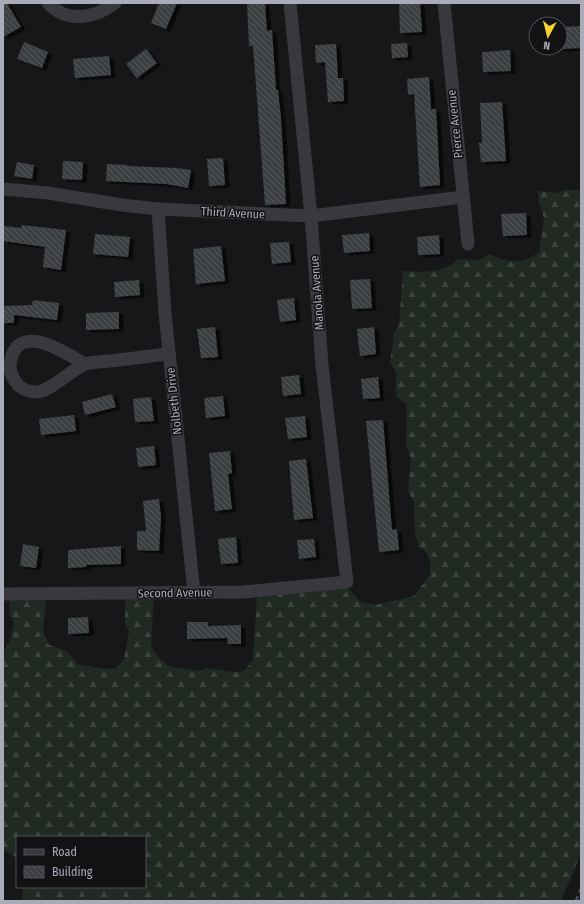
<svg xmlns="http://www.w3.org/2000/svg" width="584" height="904" font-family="'Fira Sans Condensed',sans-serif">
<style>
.forest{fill:url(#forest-firs)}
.building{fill:url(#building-back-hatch);filter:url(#shadow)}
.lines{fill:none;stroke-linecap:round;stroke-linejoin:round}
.street{stroke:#38383e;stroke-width:13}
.rail{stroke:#4d4e55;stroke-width:3;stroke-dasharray:5 4;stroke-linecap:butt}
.labels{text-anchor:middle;stroke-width:3;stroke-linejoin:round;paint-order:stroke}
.street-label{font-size:12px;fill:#a9abb9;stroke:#121214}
</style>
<defs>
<pattern id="forest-firs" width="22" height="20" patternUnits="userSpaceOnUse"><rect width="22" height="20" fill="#212923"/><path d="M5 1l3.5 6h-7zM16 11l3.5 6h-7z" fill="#3e4541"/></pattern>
<pattern id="building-back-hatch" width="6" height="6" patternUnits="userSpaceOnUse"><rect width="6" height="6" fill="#3e3f43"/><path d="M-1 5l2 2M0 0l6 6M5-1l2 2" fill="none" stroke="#57585c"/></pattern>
<filter id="shadow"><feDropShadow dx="4.5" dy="2.5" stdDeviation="0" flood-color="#0009"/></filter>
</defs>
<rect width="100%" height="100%" fill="#171719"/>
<path class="forest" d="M563,190H581V853L561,901H22L23,887H145V837H17V858L3,849V653L10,641L14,622L10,615L9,595L47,592L43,631L49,645L67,651L77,664L105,669L116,668L124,659L129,633L125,622V599L154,592L151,646L159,658L170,667L198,671L206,668L236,672L244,671L253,660L257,597L342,582L361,602L375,605L414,596L430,575V561L426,552L419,547L415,533L414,502L408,491L411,458L406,446L407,414L406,404L396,396V372L390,363L394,332L399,325L403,271C422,272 445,274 458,259L479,260L490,254C506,263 524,264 539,252L544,220L542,209L539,205L538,191L558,193Z"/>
<g class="building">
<path d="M3,3H7L21,27L3,37Z"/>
<path d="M159,3H177L166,29L151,23Z"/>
<path d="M247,3H265L267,31L272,30L276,90H278L281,119L286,204L265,205L253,46H249Z"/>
<path d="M399,3H420L422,32L400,33Z"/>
<path d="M581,26V48L560,49V27Z"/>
<path d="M24,42L48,52L42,68L17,59Z"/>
<path d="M407,43L408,57L392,58L391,44Z"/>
<path d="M336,44L338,78H343L344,101L328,102L325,62L316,63L315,45Z"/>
<path d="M146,49L157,63L137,78L126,64Z"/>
<path d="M510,50L511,71L483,72L482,52Z"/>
<path d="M109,56L111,75L75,78L73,59Z"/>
<path d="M429,77L431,109H436L440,185L420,187L414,94L408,95L407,79Z"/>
<path d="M502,102L506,161L481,162L479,143H482L480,103Z"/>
<path d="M223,158L225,185L209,186L207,159Z"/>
<path d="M63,161L83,162L82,180L62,179Z"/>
<path d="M17,162L34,165L32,179L14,176Z"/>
<path d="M107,164L128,165L127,166L177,168L191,170L188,188L166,184L106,181Z"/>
<path d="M526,213L527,235L503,236L501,214Z"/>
<path d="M22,225L66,230L61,270L43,267L45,247L3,241V226L21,228Z"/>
<path d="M369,233L370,251L344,253L342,235Z"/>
<path d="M95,234L130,237L128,257L93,254Z"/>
<path d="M439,235L440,254L418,255L417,237Z"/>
<path d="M289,242L291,262L272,264L270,243Z"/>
<path d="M221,246L225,281L196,284L193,249Z"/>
<path d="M370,279L372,308L352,309L350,280Z"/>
<path d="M139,280L140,295L115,297L114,282Z"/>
<path d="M294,298L296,320L280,322L277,300Z"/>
<path d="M33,300L59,303L57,320L14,315V323H3V306L32,305Z"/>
<path d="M119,312V329L86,330V313Z"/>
<path d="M215,327L218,357L201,358L197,329Z"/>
<path d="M374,327L376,354L360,356L357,329Z"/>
<path d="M299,375L301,394L283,396L281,377Z"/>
<path d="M378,377L380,398L363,399L361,379Z"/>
<path d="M112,394L116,407L85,415L82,402Z"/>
<path d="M223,396L225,416L206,418L204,398Z"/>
<path d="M151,397L154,421L135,422L133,399Z"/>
<path d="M74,415L76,431L41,435L39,419Z"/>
<path d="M305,416L307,437L288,439L285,418Z"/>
<path d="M383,420L392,530L397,529L399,550L379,552L366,421Z"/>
<path d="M154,446L156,465L138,467L136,448Z"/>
<path d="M230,451L232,473L228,474L232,509L215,511L209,453Z"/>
<path d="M306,459L313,518L294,520L289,461Z"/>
<path d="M159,499L161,517L159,551L137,550V531H146L143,501Z"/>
<path d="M236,537L238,563L221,564L218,539Z"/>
<path d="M314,539L316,557L299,559L297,540Z"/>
<path d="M23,544L39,547L36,568L20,566Z"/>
<path d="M121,546V564L86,565V567L68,568V550Z"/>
<path d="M88,617L89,633L68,634V618Z"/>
<path d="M187,622H208V626L241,625V644H228L227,638L187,639Z"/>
</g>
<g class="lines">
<g class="street">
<path d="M48,3C67,24 95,18 115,3"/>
<path d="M444,3L468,244"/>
<path d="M3,189L48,193L122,205L158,209L311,216L463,197"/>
<path d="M158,209L165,313L194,593"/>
<path d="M85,364C66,354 21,321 11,359C8,369 12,378 18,385C23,390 31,392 37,392C51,391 71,370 85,364C91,362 101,362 109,361C129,359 149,356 169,354"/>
<path d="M3,594L244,592L347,582L322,365L311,216L290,3"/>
</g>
<path class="rail" d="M576,901L581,889"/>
</g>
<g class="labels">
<g class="street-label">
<text transform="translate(455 124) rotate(-96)" y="4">Pierce Avenue</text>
<text transform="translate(233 213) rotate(3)" y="4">Third Avenue</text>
<text transform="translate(317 293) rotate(-94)" y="4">Manola Avenue</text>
<text transform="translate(174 401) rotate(-96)" y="4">Nolbeth Drive</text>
<text transform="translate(175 593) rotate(-1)" y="4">Second Avenue</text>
</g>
</g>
<rect width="584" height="904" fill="none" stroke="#a9abb9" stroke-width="8"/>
<rect x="16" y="836" width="130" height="52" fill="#121214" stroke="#4e4f56"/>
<rect x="24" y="849" width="20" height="6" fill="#38383e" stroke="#4e4f56"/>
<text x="52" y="856" font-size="12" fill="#a9abb9">Road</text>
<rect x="24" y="866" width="20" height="12" fill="url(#building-back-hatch)" stroke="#4e4f56"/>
<text x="52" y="876" font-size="12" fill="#a9abb9">Building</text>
<g transform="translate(548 36) rotate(187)"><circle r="19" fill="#121214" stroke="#4e4f56"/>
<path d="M0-3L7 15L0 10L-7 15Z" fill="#f8d131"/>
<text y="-6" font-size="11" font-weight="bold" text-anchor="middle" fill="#a9abb9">N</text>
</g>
</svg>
